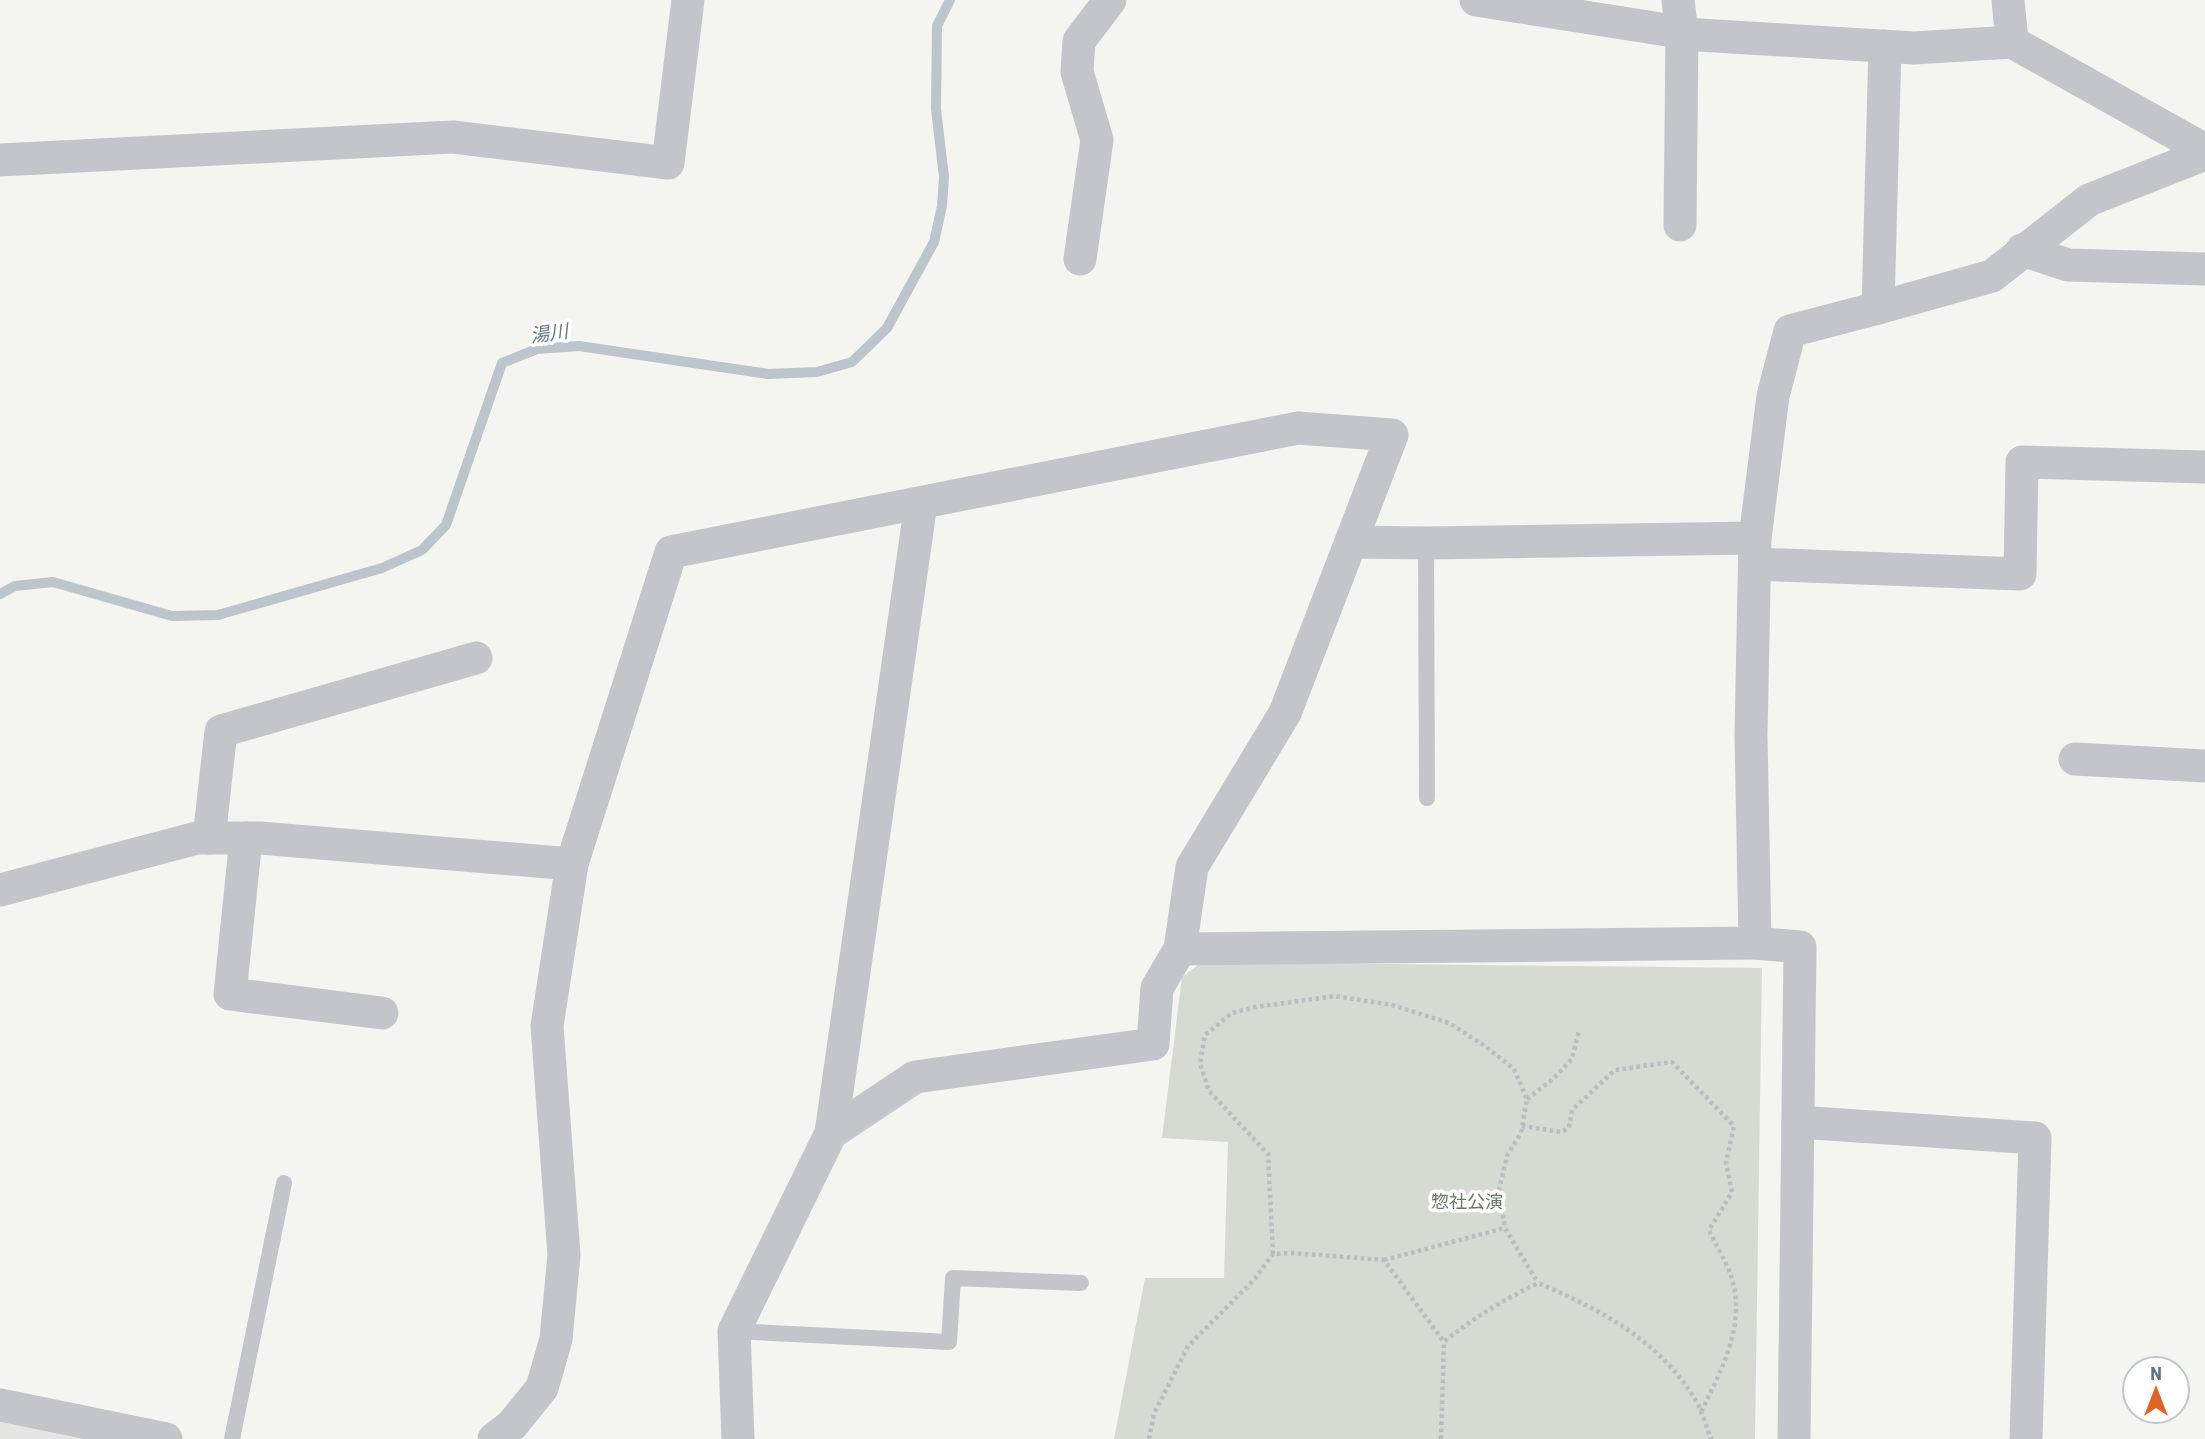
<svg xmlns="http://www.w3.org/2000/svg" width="2205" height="1439" font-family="'Roboto Condensed','Noto Sans JP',sans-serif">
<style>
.built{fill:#e5e6e4}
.green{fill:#d5dbd2}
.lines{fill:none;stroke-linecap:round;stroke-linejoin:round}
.stream{stroke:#bbc5cb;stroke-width:10}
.path{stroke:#babcbe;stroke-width:4.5;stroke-dasharray:3.5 3.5;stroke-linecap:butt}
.service{stroke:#c2c5c9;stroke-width:16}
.minor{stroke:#c2c5c9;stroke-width:33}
.labels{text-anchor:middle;stroke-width:7;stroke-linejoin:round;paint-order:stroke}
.park-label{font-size:18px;fill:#657963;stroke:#fff}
.water-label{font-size:19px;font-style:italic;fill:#647a85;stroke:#fff}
</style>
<rect width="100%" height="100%" fill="#f4f5f1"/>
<path class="built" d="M0,1421L97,1439H0Z"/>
<path class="green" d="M1202,962L1762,968L1755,1439H1114L1145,1278H1224L1228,1142L1162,1138L1182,977Z"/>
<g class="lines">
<path class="stream" d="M0,594L15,586L53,582L172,616L218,615L382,568L422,550L446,525L502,363L537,349L579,346L768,374L817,372L852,362L887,328L934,242L942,206L944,177L936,109L937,26L950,0"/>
<g class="path">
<path d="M1527,1099L1553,1079L1572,1059L1579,1030"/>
<path d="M1522,1126L1561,1132L1569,1128L1572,1110L1615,1070L1672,1062L1734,1126L1726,1163L1732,1192L1709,1230C1716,1246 1727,1262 1732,1279C1746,1325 1721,1371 1701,1412"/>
<path d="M1273,1254L1268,1154L1209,1091L1200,1063L1205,1035L1232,1013L1255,1007L1335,996L1392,1005L1449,1023L1485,1046L1514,1069L1527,1099L1521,1133L1507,1156L1499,1190L1505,1228"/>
<path d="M1384,1260L1505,1228L1538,1283"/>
<path d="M1149,1439L1154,1414L1188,1346L1254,1280L1273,1254L1293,1253L1384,1260L1444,1342"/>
<path d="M1441,1439L1444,1342C1474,1317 1504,1300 1538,1283C1599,1309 1659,1340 1695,1399C1702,1411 1706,1426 1711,1439"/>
</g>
<g class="service">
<path d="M1426,543L1427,798"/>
<path d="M734,1331L949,1342L953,1278L1081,1283"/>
<path d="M232,1439L284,1183"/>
</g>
<g class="minor">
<path d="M1476,0L1699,35L1914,48L2012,42L2205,150"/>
<path d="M1678,0L1682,33L1680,225"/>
<path d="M2008,0L2012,42"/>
<path d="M0,160L453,137L668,163L688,0"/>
<path d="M2022,250L2068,265L2205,269"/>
<path d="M1080,259L1097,140L1077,72L1079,41L1110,0"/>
<path d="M1878,308L1885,46"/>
<path d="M1352,542L1426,543L1755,538"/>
<path d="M1755,564L2020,574L2022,462L2205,467"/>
<path d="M2075,759L2205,766"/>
<path d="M209,838L221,731L476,658"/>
<path d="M246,838L230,994L382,1013"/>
<path d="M0,890L197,838H260L572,864"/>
<path d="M1180,949L1755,943"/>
<path d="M1798,1122L2035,1138L2026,1439"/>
<path d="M831,1133L921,503"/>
<path d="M0,1405L166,1439"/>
<path d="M494,1439L512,1425L542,1388L556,1339L564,1255L547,1026L572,864L671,552L1298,428L1392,435L1285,713L1192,867L1180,949L1157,988L1153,1044L915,1077L831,1133L734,1331L738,1439"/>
<path d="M1794,1439L1800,947L1755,943L1751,735L1755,538L1773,396L1790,331L1878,308L1992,276L2089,200L2205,154"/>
</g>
</g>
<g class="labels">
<g class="park-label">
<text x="1467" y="1208">惣社公演</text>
</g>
<g class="water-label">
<text transform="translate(549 333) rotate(-8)" y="7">湯川</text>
</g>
</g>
<g transform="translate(2156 1390)"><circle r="33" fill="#ffffff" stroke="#c1c6cd" stroke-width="2"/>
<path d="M0-5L12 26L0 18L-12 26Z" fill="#e06225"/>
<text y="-10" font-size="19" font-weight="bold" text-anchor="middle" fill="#647181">N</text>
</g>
</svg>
